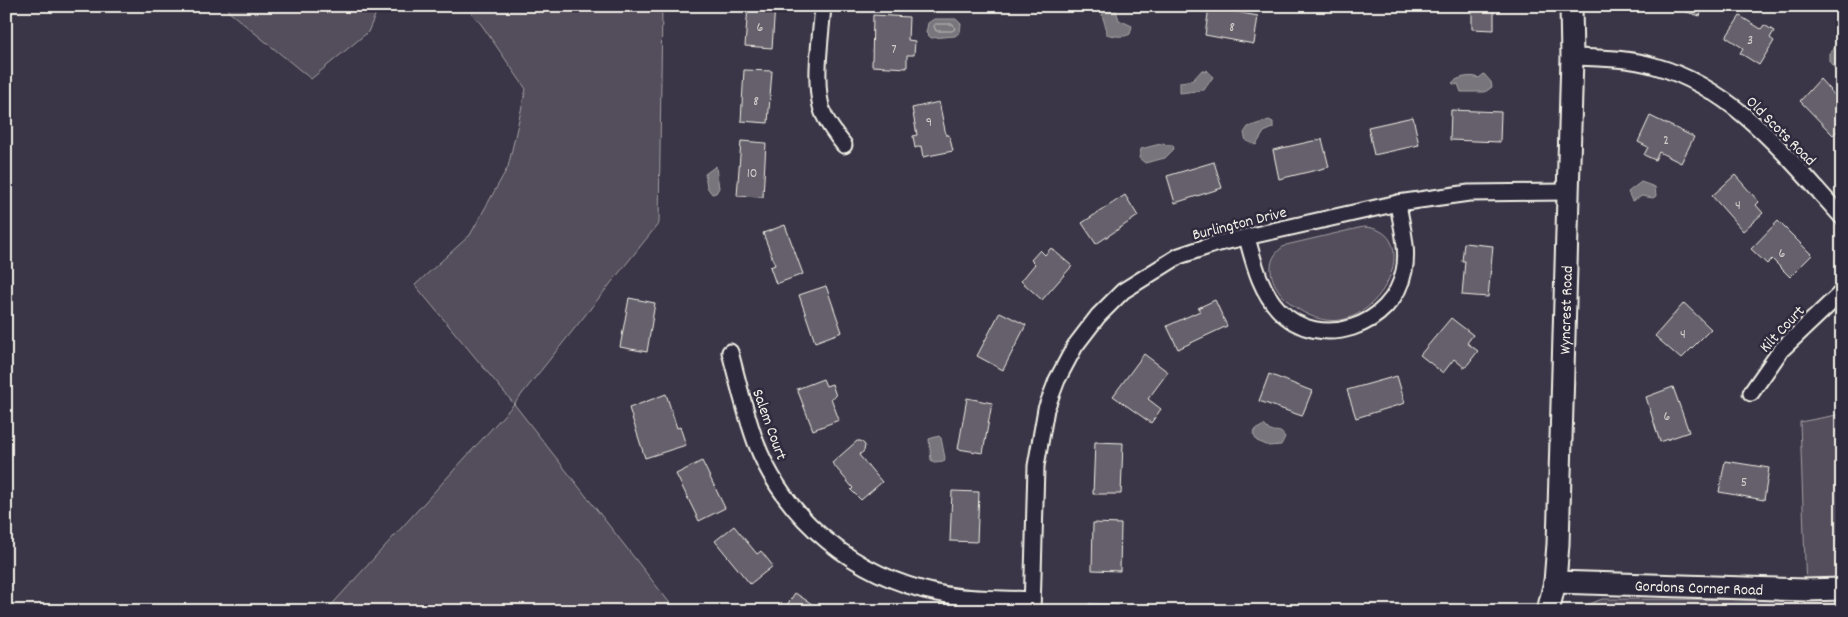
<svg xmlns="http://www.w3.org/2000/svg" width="1848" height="617" font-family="Dekko,sans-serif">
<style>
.green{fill:#534e5c;stroke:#a4a0a2}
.water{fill:#78747b;stroke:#aaa6a7}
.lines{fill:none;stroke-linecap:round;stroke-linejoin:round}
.shore{stroke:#c2bfbc;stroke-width:1}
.building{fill:#65616c;stroke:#f4f1e8}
.street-casing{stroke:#f4f1e8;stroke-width:19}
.secondary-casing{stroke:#f4f1e8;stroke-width:25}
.street{stroke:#2f2a3d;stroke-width:15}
.secondary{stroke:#2f2a3d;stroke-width:21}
.labels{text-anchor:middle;stroke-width:5;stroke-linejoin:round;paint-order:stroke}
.number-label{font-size:14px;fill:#d0cdc9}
.street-label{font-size:16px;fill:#f4f1e8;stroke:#2f2a3d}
</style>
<rect width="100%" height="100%" fill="#3b3647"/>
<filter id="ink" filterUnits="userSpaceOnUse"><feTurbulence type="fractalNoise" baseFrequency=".02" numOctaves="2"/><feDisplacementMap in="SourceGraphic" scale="10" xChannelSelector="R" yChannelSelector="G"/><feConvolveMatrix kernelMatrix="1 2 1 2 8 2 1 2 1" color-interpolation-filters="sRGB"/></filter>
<g filter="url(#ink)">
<g class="green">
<path d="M230,6H379L368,32L311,79L228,11Z"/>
<path d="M465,6H662L659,223L514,404L676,611H326L514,404L415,285L470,235L508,167L526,89L481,24Z"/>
<path d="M1363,227C1419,229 1391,307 1345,319C1301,331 1243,270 1286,245Z"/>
<path d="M1842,414V589L1806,590L1800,422Z"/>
<path d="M1602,599L1842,600V611H1573Z"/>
</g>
<g class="water">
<path d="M1108,6L1115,7L1119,20L1132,26L1130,34C1125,38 1109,36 1105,33L1107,31L1102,15Z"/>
<path d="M934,19H956L961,24L960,32L955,36L931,38L926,33L928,23Z"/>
<path d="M1834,48H1837L1842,54V71L1836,70L1829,61V53Z"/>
<path d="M1202,70L1205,72L1207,70L1213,77L1204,90L1180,93V82L1193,80Z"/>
<path d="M1484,74L1491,82L1492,87L1485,92H1461L1458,84L1455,85L1452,83C1456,78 1471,74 1479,78Z"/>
<path d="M1269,120L1273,122V128L1264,132L1256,145L1246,141L1244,133L1248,127Z"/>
<path d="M1164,143L1166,145H1173L1174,149L1165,158L1145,163L1139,158L1141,149Z"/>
<path d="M716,166L719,188L716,193L712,194L707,187L705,174Z"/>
<path d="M1641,182L1655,187L1656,196L1653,198L1642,196L1632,201L1628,192Z"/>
<path d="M1264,425L1270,431C1277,432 1280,429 1285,437L1281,445L1269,446L1257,441L1253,434L1255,430Z"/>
<path d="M939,436L941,438L945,458L944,461L934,462L931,460L929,439Z"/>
</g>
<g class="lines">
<path class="shore" d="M936,24H953L955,29L952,31H936L934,26Z"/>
</g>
<g class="building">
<path d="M748,6H775L772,48L745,46Z"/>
<path d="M1472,6H1494V30L1472,29Z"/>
<path d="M1682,6H1703L1700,16L1680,10Z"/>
<path d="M1209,7L1258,16L1254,44L1205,35Z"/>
<path d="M873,15L909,17L908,40L915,41L914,55H907V68L872,66Z"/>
<path d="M1740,16L1761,29L1764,25L1774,31L1770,38L1774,41L1759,65L1740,53L1743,48L1726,37Z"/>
<path d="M744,70L772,71L768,123L741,121Z"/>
<path d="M1820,79L1838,99L1842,95V127L1833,135L1800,101Z"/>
<path d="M939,102L946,135H949L953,151L923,157L921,146L915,148L913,136L917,135L912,108Z"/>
<path d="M1451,110L1501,112L1500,142L1450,140Z"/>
<path d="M1650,116L1694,137L1681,163L1659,152L1655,160L1644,155L1648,147L1638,142Z"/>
<path d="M1413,117L1419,145L1374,155L1368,127Z"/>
<path d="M1322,139L1329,167L1279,179L1273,150Z"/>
<path d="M741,141L766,143L763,197L737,196Z"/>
<path d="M1214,162L1222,188L1175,203L1167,176Z"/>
<path d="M1735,175L1759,202L1756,205L1763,213L1743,231L1712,196Z"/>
<path d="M1125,195L1138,216L1096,244L1082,223Z"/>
<path d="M1778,221L1812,255L1790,277L1772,259L1767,264L1751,249Z"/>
<path d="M785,225L803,274L776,284L770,267L775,265L763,233Z"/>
<path d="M1464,243L1493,246L1488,297L1462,295L1465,261H1462Z"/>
<path d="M1051,248L1072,266L1042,300L1021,281L1035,264L1031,260L1040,250L1045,255Z"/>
<path d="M826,286L842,332L815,342L799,295Z"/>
<path d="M629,298L655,303L647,352L620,347Z"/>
<path d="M1215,300L1227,326L1178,349L1167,326L1200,311L1198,308Z"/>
<path d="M1684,303L1711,329L1681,359L1655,336Z"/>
<path d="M1000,312L1026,325L1003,370L977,356Z"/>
<path d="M1451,318L1473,335L1467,343L1478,351L1465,368L1454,359L1443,373L1420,355Z"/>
<path d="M1144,354L1168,372L1148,399L1161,409L1151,423L1113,396Z"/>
<path d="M1269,374L1312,391L1302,416L1259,401Z"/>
<path d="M1397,376L1405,403L1356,418L1347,390Z"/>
<path d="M823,379L826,386L832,384L836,396L831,398L839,420L813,430L797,389Z"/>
<path d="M1673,387L1689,432L1660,442L1646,397Z"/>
<path d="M666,394L677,428L680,427L686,445L645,458L629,408Z"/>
<path d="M967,398L992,403L983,453L958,449Z"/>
<path d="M857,441H861L865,445L864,451L859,455L882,482L861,500L851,490L853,488L832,463Z"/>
<path d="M1095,442L1123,443L1121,494H1093Z"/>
<path d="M702,461L725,508L699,521L676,474Z"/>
<path d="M1725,461L1769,468L1764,500L1719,492Z"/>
<path d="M952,491L979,492L977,542L950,541Z"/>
<path d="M1093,523L1121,524L1120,571L1092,570Z"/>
<path d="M734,526L757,554L761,551L773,566L750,584L715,541Z"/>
<path d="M795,593L823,611H783Z"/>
<path d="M1089,604L1118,605V611H1089Z"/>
</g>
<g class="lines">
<g class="street-casing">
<g id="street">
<path d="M823,6C821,36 812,88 824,115C829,126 836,135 844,145"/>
<path d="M1572,57C1599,58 1628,58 1655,66C1736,89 1787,157 1842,217"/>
<path d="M1247,238C1254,263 1260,290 1279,310C1319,352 1393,327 1404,271C1409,249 1401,225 1398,203"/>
<path d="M730,352C738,382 745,413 756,443C786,521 856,576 937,593C968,600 1001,598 1032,600"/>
<path d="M1751,393L1781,350L1842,292"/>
<path d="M1032,611L1036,466L1046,409L1057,380L1075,346L1098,316L1123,291L1179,256L1215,244L1398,203L1469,193L1567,192"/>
</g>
</g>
<g class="secondary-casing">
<g id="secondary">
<path id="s1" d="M1555,582L1806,590L1842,589"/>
<path id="s2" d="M1548,611L1555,582L1558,544L1572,57L1571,6"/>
</g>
</g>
<use href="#street" class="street"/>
<use href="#secondary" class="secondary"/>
</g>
</g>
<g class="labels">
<g class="number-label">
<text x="760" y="31">6</text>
<text x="1232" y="31">8</text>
<text x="1750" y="44">3</text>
<text x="894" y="53">7</text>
<text x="756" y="105">8</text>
<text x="929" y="126">9</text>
<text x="1666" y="144">2</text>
<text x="752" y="177">10</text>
<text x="1738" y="209">4</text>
<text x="1782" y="257">6</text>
<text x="1683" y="338">4</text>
<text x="1667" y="420">6</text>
<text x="1744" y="486">5</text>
</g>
<g class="street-label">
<text transform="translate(1782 130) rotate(45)" y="6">Old Scots Road</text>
<text transform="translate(1239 222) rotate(-14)" y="6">Burlington Drive</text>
<text dy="6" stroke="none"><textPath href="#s2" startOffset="302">Wyncrest Road</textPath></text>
<text transform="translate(1781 328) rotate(-47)" y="6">Kilt Court</text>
<text transform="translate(771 424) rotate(70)" y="6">Salem Court</text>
<text dy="6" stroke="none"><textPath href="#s1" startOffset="144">Gordons Corner Road</textPath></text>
</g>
</g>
<rect width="1848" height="617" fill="none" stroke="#2f2a3d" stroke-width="25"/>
<rect x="12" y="12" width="1823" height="592" fill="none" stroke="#f4f1e8" stroke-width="2" filter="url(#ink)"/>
</svg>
